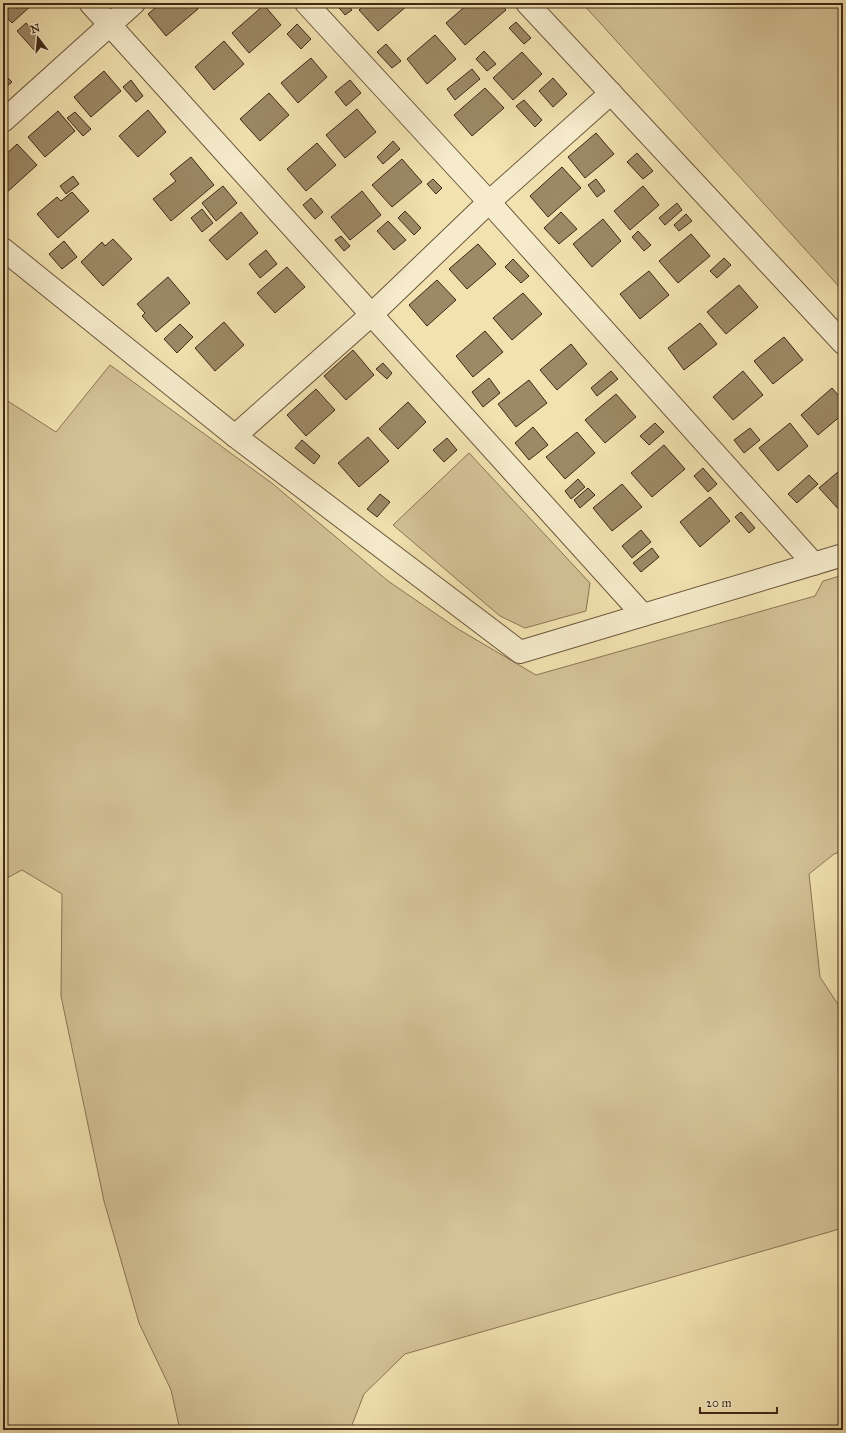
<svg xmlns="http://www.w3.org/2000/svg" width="846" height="1433" font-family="'IM FELL Great Primer',serif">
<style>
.green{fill:#d3c296;stroke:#8a7556}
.building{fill:#9c8966;stroke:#402816}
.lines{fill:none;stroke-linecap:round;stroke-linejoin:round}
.minor-casing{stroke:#6c563c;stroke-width:24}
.minor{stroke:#f6eccc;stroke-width:22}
</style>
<rect width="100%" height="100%" fill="#f1e2b0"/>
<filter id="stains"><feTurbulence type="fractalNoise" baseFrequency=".005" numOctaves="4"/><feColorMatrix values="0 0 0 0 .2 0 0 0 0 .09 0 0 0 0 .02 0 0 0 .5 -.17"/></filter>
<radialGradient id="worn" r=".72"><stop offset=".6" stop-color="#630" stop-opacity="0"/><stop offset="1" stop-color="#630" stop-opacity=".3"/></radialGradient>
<g class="green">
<path d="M582,3H843V291Z"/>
<path d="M110,365L273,484L388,581L458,629L536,675L815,596L823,581L843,575V851L834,854L809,874L820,977L841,1009H843V1228L405,1354L364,1394L350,1430H180L171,1390L139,1323L104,1201L61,996L62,894L22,870L3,880V398L56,432Z"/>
<path d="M469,453L590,583L586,611L525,628L500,616L393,525Z"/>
</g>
<g class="building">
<path d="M3,3H34L12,23L3,13Z"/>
<path d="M161,3H193L198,9L166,36L148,14Z"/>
<path d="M335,3H346L352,10L345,15Z"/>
<path d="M367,3H406L408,5L378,31L359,10Z"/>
<path d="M469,3H500L506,10L465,45L446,23Z"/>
<path d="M264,5L281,25L249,53L232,33Z"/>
<path d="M516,22L531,38L524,44L509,28Z"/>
<path d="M26,23L44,43L35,51L17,31Z"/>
<path d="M297,24L311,39L301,49L287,34Z"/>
<path d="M435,35L456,59L427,84L407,59Z"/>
<path d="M224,41L244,64L214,90L195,67Z"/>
<path d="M386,44L401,61L392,68L377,52Z"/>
<path d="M484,51L496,64L487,71L476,59Z"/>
<path d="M522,52L542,74L513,100L493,78Z"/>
<path d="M311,58L327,77L298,103L281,83Z"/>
<path d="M472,69L480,79L455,100L447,89Z"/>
<path d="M104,71L121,91L91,117L74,97Z"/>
<path d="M3,73L12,82L5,88L3,86Z"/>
<path d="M553,78L567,94L553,107L539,91Z"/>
<path d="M131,80L143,96L136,102L123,87Z"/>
<path d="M350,80L361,93L346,106L335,92Z"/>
<path d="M485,88L504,108L472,136L454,115Z"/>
<path d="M269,93L289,115L260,141L240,119Z"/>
<path d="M524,100L542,120L535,127L516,106Z"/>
<path d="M357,109L376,132L345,158L326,135Z"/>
<path d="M148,110L166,132L138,157L119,136Z"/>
<path d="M58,111L75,131L45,157L28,137Z"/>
<path d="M75,112L91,129L83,136L67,118Z"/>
<path d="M596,133L614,154L585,178L568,157Z"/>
<path d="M393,141L400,149L383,164L377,157Z"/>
<path d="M317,143L336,165L306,191L287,169Z"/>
<path d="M17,144L37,165L5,194L3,191V157Z"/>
<path d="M637,153L653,171L643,179L627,162Z"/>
<path d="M191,157L214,185L171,221L153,199L176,181L170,174Z"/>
<path d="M402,159L422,182L392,207L372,185Z"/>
<path d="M562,167L581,188L548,217L530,196Z"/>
<path d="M73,176L79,184L66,194L60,186Z"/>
<path d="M433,179L442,188L436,194L427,184Z"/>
<path d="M596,179L605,191L597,197L588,185Z"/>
<path d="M223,186L237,203L216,221L202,203Z"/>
<path d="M643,186L659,205L630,230L614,211Z"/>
<path d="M362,191L381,215L350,240L331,217Z"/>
<path d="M72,192L89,211L58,238L37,214L57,197L61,201Z"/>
<path d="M311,198L323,212L315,219L303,205Z"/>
<path d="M677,203L682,210L665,225L659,218Z"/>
<path d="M202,209L213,223L202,232L191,218Z"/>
<path d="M405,211L421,228L414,235L398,218Z"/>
<path d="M241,212L258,233L227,260L209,240Z"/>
<path d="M561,212L577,229L559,244L544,228Z"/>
<path d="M686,214L692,221L679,231L674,225Z"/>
<path d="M603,219L621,241L592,267L573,244Z"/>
<path d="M388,221L406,240L394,250L377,231Z"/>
<path d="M638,231L651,245L644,251L632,237Z"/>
<path d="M691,234L710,256L678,283L659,261Z"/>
<path d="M341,236L350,246L344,251L335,240Z"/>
<path d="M113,239L132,259L103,286L81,262L102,242L105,246Z"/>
<path d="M64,241L77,257L62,269L49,254Z"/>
<path d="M478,244L496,264L467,289L449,269Z"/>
<path d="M266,250L277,264L260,278L249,264Z"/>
<path d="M724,258L731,265L717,278L710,271Z"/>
<path d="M513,259L529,276L521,283L505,267Z"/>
<path d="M287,267L305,287L275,313L257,293Z"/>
<path d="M649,271L669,295L640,319L620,294Z"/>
<path d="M168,277L190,303L156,332L142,316L145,313L137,304Z"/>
<path d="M437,280L456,300L427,326L409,305Z"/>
<path d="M739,285L758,307L726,334L707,312Z"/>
<path d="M523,293L542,314L512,340L493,318Z"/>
<path d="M224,322L244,345L215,371L195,348Z"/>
<path d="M700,323L717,344L684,370L668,348Z"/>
<path d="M180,324L193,337L177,353L164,339Z"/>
<path d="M485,331L503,352L473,377L456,356Z"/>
<path d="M784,337L803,360L773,384L754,361Z"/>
<path d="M571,344L587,364L557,390L540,370Z"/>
<path d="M353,350L374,375L346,400L324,376Z"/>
<path d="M383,363L392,373L387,379L376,369Z"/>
<path d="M611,371L618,379L597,396L591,388Z"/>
<path d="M743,371L763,395L733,420L713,397Z"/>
<path d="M489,378L500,393L483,407L472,392Z"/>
<path d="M529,380L547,403L516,427L498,404Z"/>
<path d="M832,388L843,401V414L818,435L801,415Z"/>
<path d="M316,389L335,410L306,436L287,415Z"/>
<path d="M616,394L636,417L605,443L585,420Z"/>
<path d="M408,402L426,422L398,449L379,429Z"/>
<path d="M655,423L664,432L649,445L640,436Z"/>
<path d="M790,423L808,446L778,471L759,448Z"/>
<path d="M533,427L548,445L529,460L515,443Z"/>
<path d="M750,428L760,440L744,453L734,440Z"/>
<path d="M577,432L595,453L565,479L546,457Z"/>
<path d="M368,437L389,461L359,487L338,463Z"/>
<path d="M447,438L457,450L444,462L433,450Z"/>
<path d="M302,440L320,456L314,464L295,448Z"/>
<path d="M664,445L685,469L652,497L631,473Z"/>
<path d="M703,468L717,484L708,492L694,476Z"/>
<path d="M839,471L843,475V514L819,488Z"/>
<path d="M809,475L818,484L797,503L788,494Z"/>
<path d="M578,479L585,487L571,499L565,491Z"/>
<path d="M622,484L642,507L612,531L593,508Z"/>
<path d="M588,488L595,495L580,508L574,500Z"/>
<path d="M380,494L390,502L377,517L367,509Z"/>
<path d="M710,497L730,521L700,547L680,522Z"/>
<path d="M741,512L755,528L749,533L735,517Z"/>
<path d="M641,530L651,542L632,558L622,546Z"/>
<path d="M652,548L659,557L641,572L633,563Z"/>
</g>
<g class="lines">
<g class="minor-casing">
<g id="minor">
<path d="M90,3L643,615"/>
<path d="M306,3L489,202L814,564"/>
<path d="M527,3L843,343"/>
<path d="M3,121L134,3"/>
<path d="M3,249L235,436L520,652L843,555"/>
<path d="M235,436L371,315L489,202L611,93"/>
</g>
</g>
<use href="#minor" class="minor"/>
</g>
<rect width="846" height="1433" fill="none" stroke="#f1e2b0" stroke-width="16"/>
<rect x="4" y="4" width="838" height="1425" fill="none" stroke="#402816" stroke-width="2"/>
<rect x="8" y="8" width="830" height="1417" fill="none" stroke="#402816"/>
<g transform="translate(38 38) rotate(344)" stroke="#f6eccc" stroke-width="3" paint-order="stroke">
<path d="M0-3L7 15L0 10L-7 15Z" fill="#402816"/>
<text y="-6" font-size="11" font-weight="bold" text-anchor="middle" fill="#402816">N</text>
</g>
<path d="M700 1407v6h77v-6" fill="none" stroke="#402816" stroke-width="2"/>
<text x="706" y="1407" font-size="12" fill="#402816" stroke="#f6eccc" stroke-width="3" paint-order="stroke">20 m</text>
<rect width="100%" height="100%" filter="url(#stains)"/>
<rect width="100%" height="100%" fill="url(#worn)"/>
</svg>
